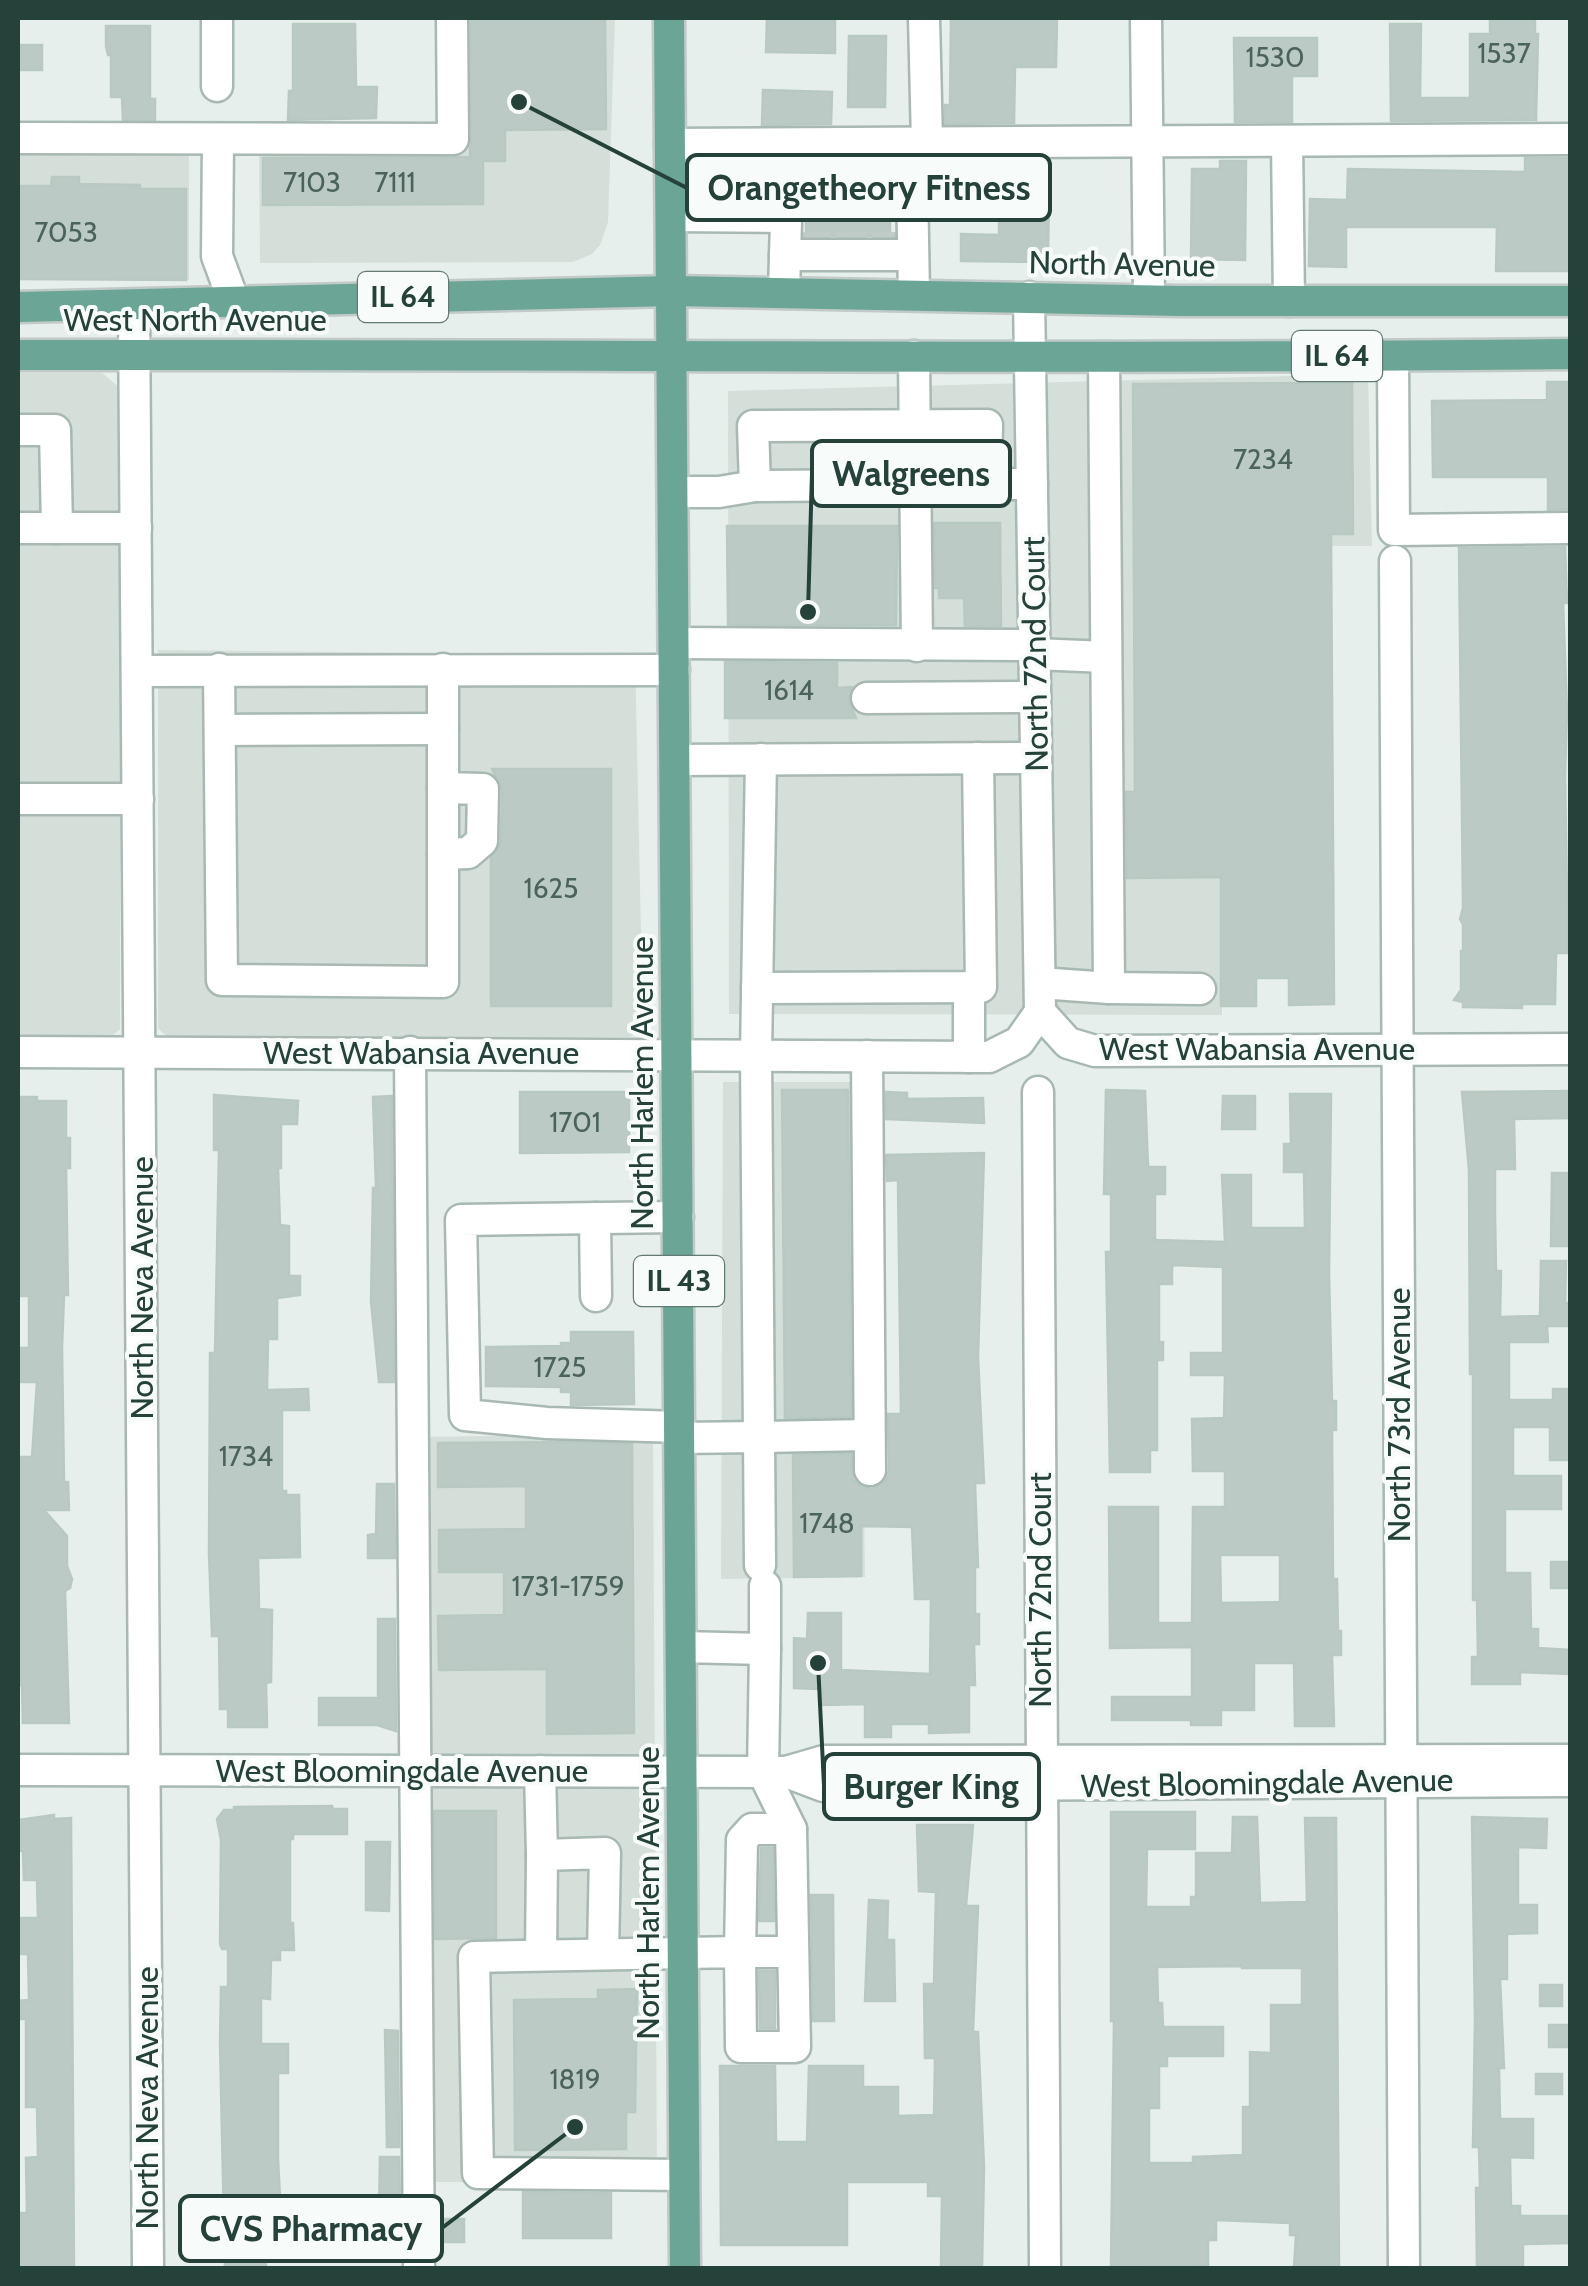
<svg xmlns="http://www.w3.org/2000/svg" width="1588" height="2286" font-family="Cabin,sans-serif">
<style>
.built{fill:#d4dfda}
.building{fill:#bbcac4;stroke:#b8c9c2;stroke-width:2.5;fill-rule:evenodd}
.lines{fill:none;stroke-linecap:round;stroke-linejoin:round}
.minor-tunnel{stroke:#bfccc8;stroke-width:30;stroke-dasharray:30 15;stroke-linecap:butt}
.minor-casing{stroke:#a8b8b2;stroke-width:35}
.major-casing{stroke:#c2cac8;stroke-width:35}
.minor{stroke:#fff;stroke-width:30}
.major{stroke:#6aa596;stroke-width:30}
.labels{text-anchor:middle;stroke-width:8;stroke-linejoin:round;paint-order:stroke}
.number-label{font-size:28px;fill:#4a645c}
.shield{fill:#f7fbf9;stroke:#637a73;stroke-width:2.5}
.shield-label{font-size:30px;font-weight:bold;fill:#24423a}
.street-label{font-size:32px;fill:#24423a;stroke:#f7fbf9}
.leader{fill:none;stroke:#24423a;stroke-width:4}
.callout-dot{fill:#24423a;stroke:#f7fbf9;stroke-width:4}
.callout{fill:#f7fbf9;stroke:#24423a;stroke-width:4}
.callout-label{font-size:35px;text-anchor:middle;font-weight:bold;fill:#24423a}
</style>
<rect width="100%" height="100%" fill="#e6efeb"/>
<g class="built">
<path d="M457,18H615L608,222L600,245L592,254L573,262L260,263L259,144L457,145Z"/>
<path d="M18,144H189V280L18,279Z"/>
<path d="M18,373H102L120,388V1029L112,1036L18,1035Z"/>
<path d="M1368,374L1372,546H1275L1221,798L1222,1015L729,1014L728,391Z"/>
<path d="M158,650L635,655L643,1027L631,1037H167L158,1028Z"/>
<path d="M723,1082H858L865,1577L721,1579Z"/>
<path d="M653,1434L657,2182H429L418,1437Z"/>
</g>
<g class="building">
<path d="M471,18H605L606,129L505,130V161H483V204L263,205V158L470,157Z"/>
<path d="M767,18H835V53L766,52Z"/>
<path d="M951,18H1057L1056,67H1015L1014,123L945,124V105H950Z"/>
<path d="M1490,18H1535V34H1538L1536,120L1391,121L1390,24H1421L1420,98H1470V34H1490Z"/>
<path d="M293,24H355L356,87H377L376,118L288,120L289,91H293Z"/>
<path d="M106,26H150V99H155V120H123L122,97H111V55H108L106,46Z"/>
<path d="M849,36H886L885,107H848Z"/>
<path d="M1234,38H1317V76H1292V122H1235Z"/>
<rect x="18" y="45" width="24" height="25"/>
<path d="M763,90L832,92L831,124L762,125Z"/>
<path d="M1525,158H1570V271H1496L1497,227H1346V267L1309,266L1310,199L1347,200L1348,169L1525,172Z"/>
<path d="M1220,161H1246L1245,260L1191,259L1192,169H1220Z"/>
<path d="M52,177H79V184L140,185V189H186V280L18,279V186H51Z"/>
<path d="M999,183H1049L1048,262L961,261V234L999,235Z"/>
<rect x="806" y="203" width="84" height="33"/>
<path d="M1547,382H1570V509L1548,510V477H1433L1432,401L1547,400Z"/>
<path d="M1352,383L1353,534H1331L1334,1004L1289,1005V978H1256V1006H1221V877L1127,878L1126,792H1135L1133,384Z"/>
<path d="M934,523H1000L1001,626H965L964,598H939V588H935Z"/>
<path d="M727,526H897L896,625H728Z"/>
<path d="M1565,547L1567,603H1563L1567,711L1565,776L1568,953H1556L1555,1004H1522V1008L1463,1007V1002L1454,1000L1461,990V951H1463V924L1460,919L1463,908L1459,548Z"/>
<path d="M725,662L837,663V688L852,687L848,699L856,718H725Z"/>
<path d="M492,769H611V1006H491V858L501,842L502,789Z"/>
<path d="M782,1090H848L851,1417L785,1418Z"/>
<path d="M1106,1090L1145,1091L1148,1167H1165V1194H1155V1240L1225,1242L1222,1175H1251V1228H1305L1304,1172H1284V1144H1291L1290,1094H1331L1329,1272L1332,1401H1336V1430H1332L1333,1579H1337L1338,1631H1341V1655H1332L1334,1726H1295L1294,1663H1254V1710H1221V1725H1191V1720H1112V1697H1192V1647L1110,1648L1109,1507H1158V1623H1192L1193,1507H1225V1471H1193L1192,1419L1224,1418L1225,1375H1191V1353H1223V1267L1172,1265V1284H1159V1342H1163V1360H1157V1450H1150V1472H1110L1106,1252H1111V1194H1104ZM1220,1555H1280V1602L1221,1603Z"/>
<path d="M1570,1091V1118L1514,1119L1515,1169H1495V1214L1496,1271H1501L1500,1317L1540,1316L1541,1261H1566L1565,1303H1570V1326H1547L1548,1342H1509V1400H1553V1389H1570V1460H1550V1427H1513V1476H1561V1509H1505V1573H1530L1531,1629H1538V1648L1570,1650V1674L1520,1672V1684H1472V1657H1478L1477,1600H1473V1374H1470L1469,1170L1462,1092Z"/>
<path d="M520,1092H629V1152L520,1153Z"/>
<path d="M886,1092L907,1093V1099L983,1098L984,1123L886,1119Z"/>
<path d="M214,1095L298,1101L297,1124H281V1168H278L280,1225L289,1226V1276H300V1295L277,1298V1339H268L267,1390L308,1389L309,1410H282V1491H286V1495H299L300,1557L258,1558L259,1609L272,1610L271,1682L266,1683L267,1727H228V1709H220L219,1636H212L209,1553L210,1353H215L219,1150H214Z"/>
<path d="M392,1096L394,1382H379L371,1301L373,1188H376L373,1097Z"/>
<path d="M1223,1096H1255V1129H1222Z"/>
<path d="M18,1097H37V1101H66V1138H70V1168H66L68,1295H64L62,1348L64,1482H68L69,1510H44L67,1536V1566L72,1579L70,1588L65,1591L69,1723H23L22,1685H18V1457H32L37,1382H18V1348H29V1296H18Z"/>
<path d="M984,1153L978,1357L984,1483H975L978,1567H975V1614H979V1644H974L975,1685H969V1732L929,1733V1724H891V1737H865V1704L821,1705V1689L794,1688V1638L807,1639L808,1613H841V1670L930,1674L931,1599H915L912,1527L861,1526V1576L794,1577L793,1455L851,1454L853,1479L860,1486L871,1489L886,1480L889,1470L888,1414H901L898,1180L887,1181L886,1155Z"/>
<path d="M1552,1173H1570V1246H1551Z"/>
<path d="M571,1332H633L634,1404L571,1405V1392H561V1387L486,1386V1347L561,1346V1343H571Z"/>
<path d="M566,1442L632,1444L634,1733L547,1734V1669L439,1670L438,1616L504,1615V1572H439V1530L526,1529V1486L438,1487V1443Z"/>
<path d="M377,1484H394L395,1558H368V1535L376,1534Z"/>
<rect x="1551" y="1562" width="19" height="26"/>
<path d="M378,1619H395L396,1731L377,1725H319V1698H378Z"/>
<path d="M332,1806L333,1809H347V1834H293V1839H290V1923H293L294,1950H280V1960H271L270,1999L261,1998V2044H288V2073H278V2159L280,2198H290V2230H265L266,2268H225L220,2043L221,1987H228V1949H222L220,1944L221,1840L217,1819L224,1810H234V1807Z"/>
<path d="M434,1811H496V1938L435,1939Z"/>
<path d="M1111,1812H1195V1849H1147L1146,1907H1191V1897H1196V1853H1232L1233,1817H1257L1260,1903L1307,1902L1305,1818H1336L1339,2268H1294L1296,2235H1290V2223L1216,2220V2240H1208V2265L1111,2268L1114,2021H1111ZM1242,1966V1968H1302V2005H1271V2053L1250,2052V2107H1243V2155L1193,2157V2163H1149V2108H1159V2066H1167V2056H1223V2027H1163L1162,2003H1158L1157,1967Z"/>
<path d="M54,1815V1819L71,1818L74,2268H18V2213H27L26,2158L38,2157L37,2107H26V2019H18V2001L29,2000L28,1954H18V1918H38L37,1880H24L23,1851H18V1820Z"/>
<path d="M1472,1817L1547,1819L1546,1848L1518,1847V1905H1537V1933L1507,1934V1979H1500L1504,2068H1499L1500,2119H1533V2158L1510,2157L1511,2206H1520V2216H1570V2243L1523,2244V2268H1477L1476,2188H1480L1479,2147H1473L1475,2020Z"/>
<path d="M917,1825H973L966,1906H978L973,2032H978L984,2167L982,2268H941L942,2196H928V2182H847V2245H721L720,2066H775L776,2142H807L809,2066H863V2087H898V2116L934,2115L935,2058H925L924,1984H934L936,1892L919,1891Z"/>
<path d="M366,1842H390L389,1911L366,1910Z"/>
<path d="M761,1848H773L774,1921H759Z"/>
<path d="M811,1895H833L834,2021H813Z"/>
<path d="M869,1900L888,1901L887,1940H894L895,2001H865Z"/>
<path d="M759,1971H775V2028H760Z"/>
<rect x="1540" y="1985" width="22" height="21"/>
<path d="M637,1989L635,2112H626V2149L515,2150L514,2000L598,1999V1990Z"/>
<rect x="1549" y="2025" width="21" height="22"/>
<path d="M385,2030L398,2031L399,2147H387Z"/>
<rect x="1536" y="2074" width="26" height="20"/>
<path d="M380,2157H399L400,2211H379Z"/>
<path d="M523,2192L611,2193V2238H523Z"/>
<path d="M437,2219H464V2242H438Z"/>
</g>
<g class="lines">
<g class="minor-tunnel">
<path d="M815,187L816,246"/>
<path d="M850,187L851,246"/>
<path d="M886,187L887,246"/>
</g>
<g class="minor-casing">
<g id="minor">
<path d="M217,18V86"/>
<path d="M924,18L927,142"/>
<path d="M1146,18L1149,300"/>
<path d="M18,138L453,139L452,18"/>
<path d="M218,139L217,256L234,302"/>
<path d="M1287,141L1289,301"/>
<path d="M670,144L1570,139"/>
<path d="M731,144L738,165L785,201"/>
<path d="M671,216L785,217"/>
<path d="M785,255L787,188L794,184H912L914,295"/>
<path d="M784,293L785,255H913"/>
<path d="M1029,297L1040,1012"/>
<path d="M134,307L148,2268"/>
<path d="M914,356L917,646"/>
<path d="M1393,356L1394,530L1570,528"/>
<path d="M1104,357L1109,988"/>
<path d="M18,430H55L57,528"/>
<path d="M755,486L753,426L987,425L986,484"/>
<path d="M673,492H719L755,486L1032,484"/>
<path d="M18,528H136"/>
<path d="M1395,561L1404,2268"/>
<path d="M674,643L1035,645"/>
<path d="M1035,654L1106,657"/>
<path d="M219,669L222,980L443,982V669"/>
<path d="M138,671L674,670"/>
<path d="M867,698L1035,697"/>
<path d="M220,730L443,729"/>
<path d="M761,759L756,1054L759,1437L869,1435"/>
<path d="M675,760L1036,758"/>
<path d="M443,788L483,789L482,841L468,853L443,854"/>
<path d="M18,799H138"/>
<path d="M1040,983L1109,988L1200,989"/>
<path d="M969,987V1057"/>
<path d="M757,988L981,987L978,758"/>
<path d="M1040,1012L1068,1043L1095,1051L1570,1049"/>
<path d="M18,1052L989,1057L1019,1042L1040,1012"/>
<path d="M410,1052L419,2268"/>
<path d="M867,1056L870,1470"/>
<path d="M1038,1092L1045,2268"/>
<path d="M678,1217L461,1220L465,1415L547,1423L680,1427"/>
<path d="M595,1218L596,1296"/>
<path d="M680,1438L759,1437L760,1565"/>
<path d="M681,1647L765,1649V1586"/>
<path d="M18,1770L786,1772L824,1761L1570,1760"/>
<path d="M540,1771L542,1855"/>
<path d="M786,1772L823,1786L1570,1781"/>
<path d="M791,1829H752L742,1840L740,1952H793"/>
<path d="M541,1955L542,1855L605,1853L603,1953"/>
<path d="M684,2175L478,2173L474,1957L740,1952L741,2047H795L791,1829L763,1772L765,1649"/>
</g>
</g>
<g class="major-casing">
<g id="major">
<path d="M669,18L685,2268"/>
<path d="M18,307L672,291L1180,301H1570"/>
<path d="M18,355C535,354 1053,360 1570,354"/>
</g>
</g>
<use href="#minor" class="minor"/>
<use href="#major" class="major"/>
</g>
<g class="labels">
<g class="number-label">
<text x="1504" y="63">1537</text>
<text x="1275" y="67">1530</text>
<text x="312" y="192">7103</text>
<text x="395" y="192">7111</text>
<text x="66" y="242">7053</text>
<text x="1263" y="469">7234</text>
<text x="789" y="700">1614</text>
<text x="551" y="898">1625</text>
<text x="575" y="1132">1701</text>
<text x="560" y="1377">1725</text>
<text x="246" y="1466">1734</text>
<text x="827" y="1533">1748</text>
<text x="568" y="1596">1731-1759</text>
<text x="575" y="2089">1819</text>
</g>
<g class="shield">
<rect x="358" y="272" width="90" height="50" rx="8"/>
<rect x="1292" y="331" width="90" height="50" rx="8"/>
<rect x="634" y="1256" width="90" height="50" rx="8"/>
</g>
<g class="shield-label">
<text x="403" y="307">IL 64</text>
<text x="1337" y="366">IL 64</text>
<text x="679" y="1291">IL 43</text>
</g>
<g class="street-label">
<text transform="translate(1122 264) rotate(1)" y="11">North Avenue</text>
<text x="195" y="331">West North Avenue</text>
<text transform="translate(1035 654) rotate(-91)" y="11">North 72nd Court</text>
<text x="1257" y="1060">West Wabansia Avenue</text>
<text x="421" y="1064">West Wabansia Avenue</text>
<text transform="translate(642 1083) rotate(-90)" y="11">North Harlem Avenue</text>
<text transform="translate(142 1288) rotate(-90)" y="11">North Neva Avenue</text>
<text transform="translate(1399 1415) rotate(-90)" y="11">North 73rd Avenue</text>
<text transform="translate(1040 1590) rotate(-90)" y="11">North 72nd Court</text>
<text x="402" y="1782">West Bloomingdale Avenue</text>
<text transform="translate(1267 1783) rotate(-1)" y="11">West Bloomingdale Avenue</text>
<text transform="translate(648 1893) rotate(-90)" y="11">North Harlem Avenue</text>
<text transform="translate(147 2098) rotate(-90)" y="11">North Neva Avenue</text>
</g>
</g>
<path class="leader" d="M519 102L687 188M808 612L812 473M818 1663L824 1786M575 2127L442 2228"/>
<g class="callout-dot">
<circle cx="519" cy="102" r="10"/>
<circle cx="808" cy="612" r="10"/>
<circle cx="818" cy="1663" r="10"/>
<circle cx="575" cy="2127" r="10"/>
</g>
<g class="callout">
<rect x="687" y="155" width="363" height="65" rx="10"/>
<rect x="812" y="441" width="198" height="65" rx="10"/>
<rect x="824" y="1754" width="215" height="65" rx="10"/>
<rect x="180" y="2196" width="262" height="65" rx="10"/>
</g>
<g class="callout-label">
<text x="869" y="200">Orangetheory Fitness</text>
<text x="911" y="486">Walgreens</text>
<text x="931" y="1799">Burger King</text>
<text x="311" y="2241">CVS Pharmacy</text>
</g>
<rect width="1588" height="2286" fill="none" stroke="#24423a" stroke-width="40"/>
</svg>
